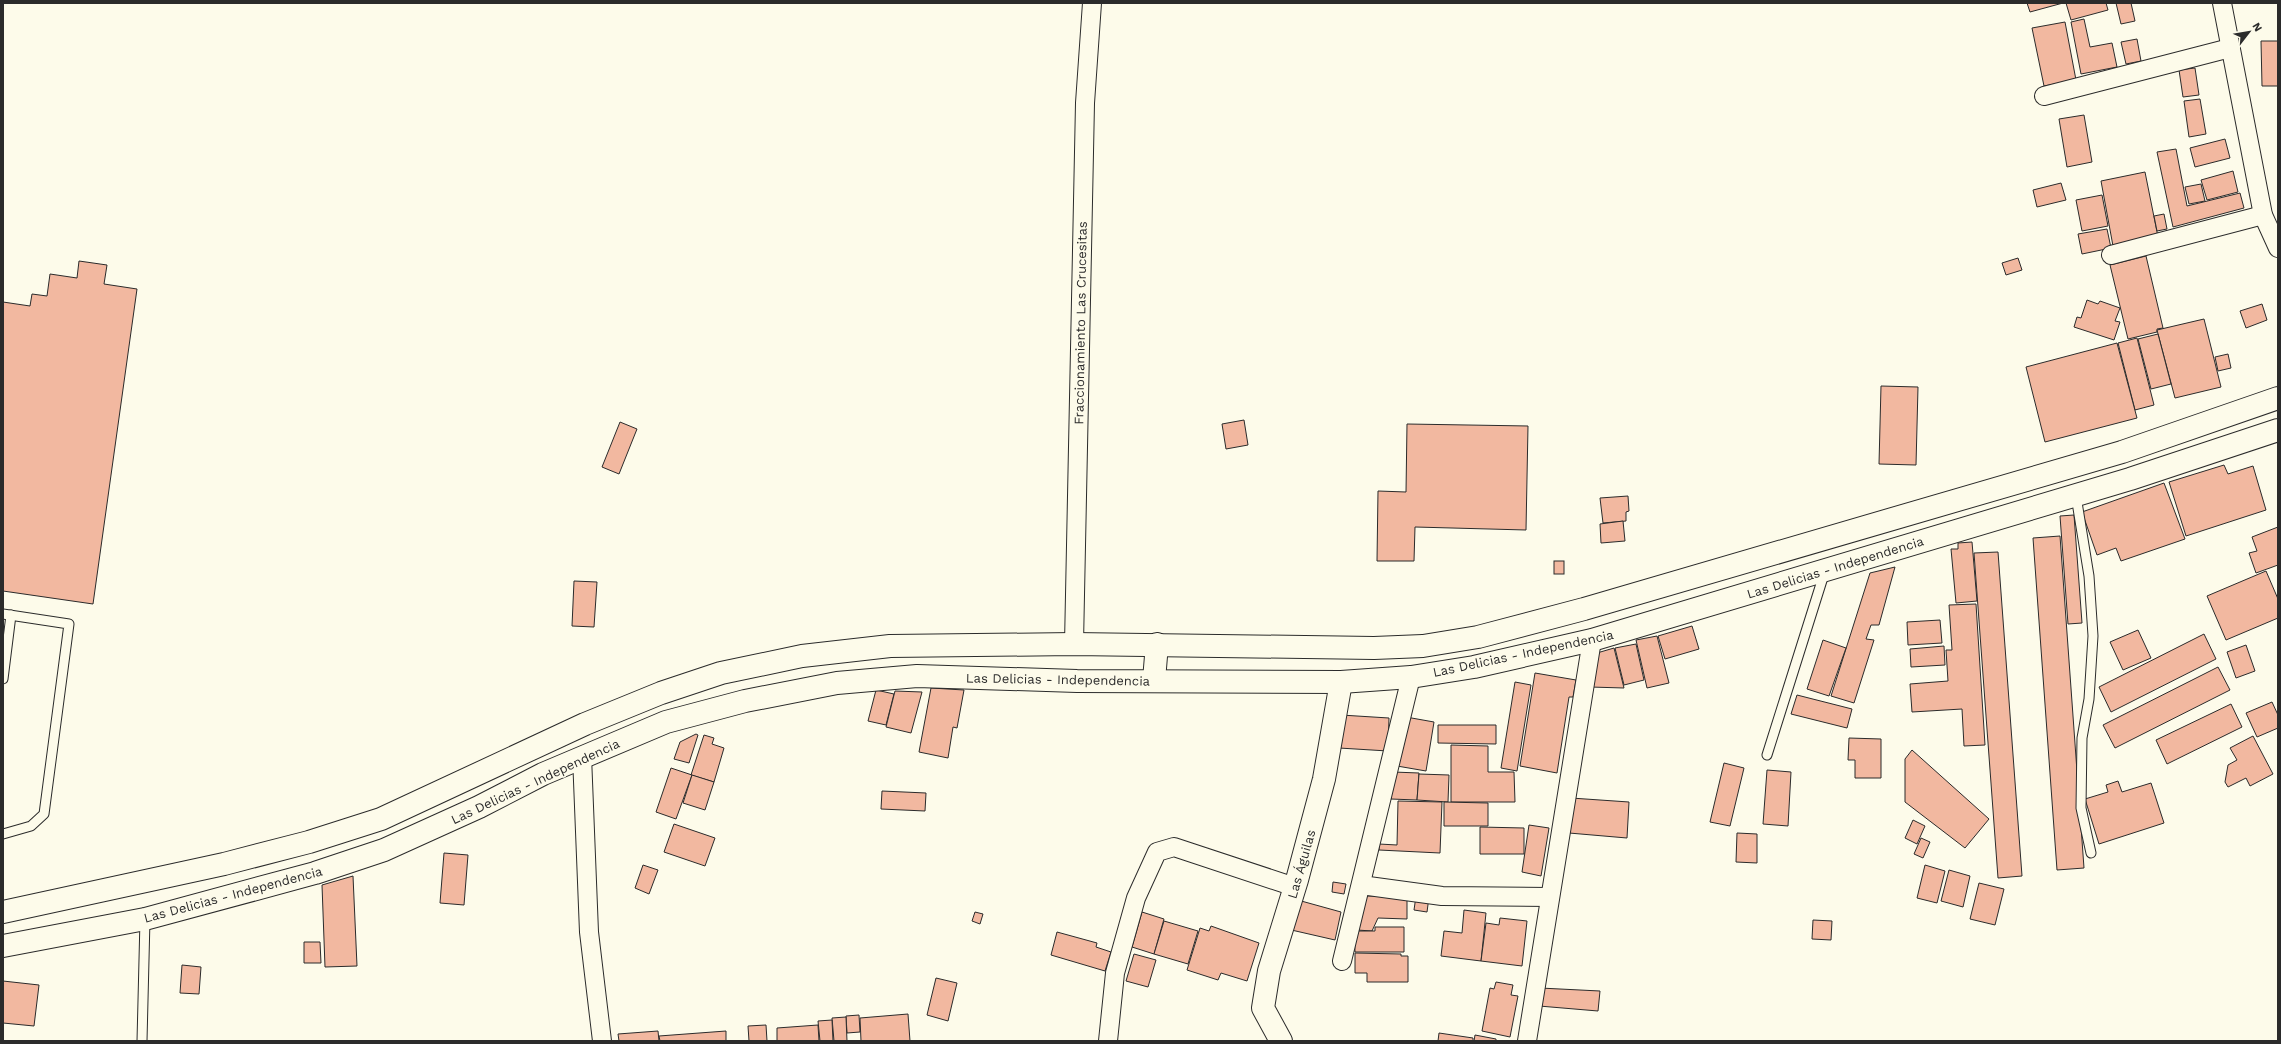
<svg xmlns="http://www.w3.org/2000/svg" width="2281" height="1044" font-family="'Work Sans',sans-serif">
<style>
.building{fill:#f2b8a0;stroke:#2b2b2b}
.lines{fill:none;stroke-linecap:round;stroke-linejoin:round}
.lane-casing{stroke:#2b2b2b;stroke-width:11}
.street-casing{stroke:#2b2b2b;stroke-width:20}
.secondary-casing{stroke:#2b2b2b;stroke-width:24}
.lane{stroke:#fdfbea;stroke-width:9}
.street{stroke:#fdfbea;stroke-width:18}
.secondary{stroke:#fdfbea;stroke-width:22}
.labels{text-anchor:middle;stroke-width:3;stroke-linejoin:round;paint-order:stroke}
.street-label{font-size:13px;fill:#2b2b2b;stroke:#fdfbea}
</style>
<rect width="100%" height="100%" fill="#fdfbea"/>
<g class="building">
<path d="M2027,3H2063L2030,12Z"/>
<path d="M2066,3H2106L2108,10L2071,20Z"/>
<path d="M2116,3H2131L2135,21L2121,24Z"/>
<path d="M2084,19L2090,47L2112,43L2117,67L2081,74L2071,22Z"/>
<path d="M2065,22L2076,80L2044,86L2032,28Z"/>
<path d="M2137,39L2141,61L2126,64L2121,42Z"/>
<path d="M2261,41H2278V86H2262Z"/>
<path d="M2195,68L2199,95L2183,97L2179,70Z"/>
<path d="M2200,99L2206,134L2189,137L2184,101Z"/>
<path d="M2084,115L2092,162L2067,167L2059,119Z"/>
<path d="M2225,139L2230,158L2195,167L2190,148Z"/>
<path d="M2176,149L2187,206L2240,193L2244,208L2173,227L2157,152Z"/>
<path d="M2233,171L2238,192L2207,200L2201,180Z"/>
<path d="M2145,172L2158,237L2113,246L2101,181Z"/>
<path d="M2061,183L2066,200L2037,207L2033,190Z"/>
<path d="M2201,184L2205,201L2189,204L2185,187Z"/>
<path d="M2102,195L2108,226L2082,231L2076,200Z"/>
<path d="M2164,214L2167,229L2157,231L2154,216Z"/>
<path d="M2107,229L2111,248L2082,254L2078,234Z"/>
<path d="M2146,256L2163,328L2157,329V332L2128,339L2110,265Z"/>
<path d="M2018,258L2022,270L2006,275L2002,263Z"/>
<path d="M79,261L107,265L104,284L137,289L93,604L3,591V302L30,306L32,294L47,296L50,274L77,278Z"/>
<path d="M2087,300L2098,304L2100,301L2120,308L2115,321L2120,322L2114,340L2074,327L2077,317L2081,318Z"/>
<path d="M2262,304L2267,320L2246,328L2240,311Z"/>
<path d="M2204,319L2221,387L2175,398L2157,330Z"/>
<path d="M2158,334L2171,384L2151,389L2138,339Z"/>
<path d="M2137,338L2154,405L2135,410L2118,343Z"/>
<path d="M2117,343L2137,418L2045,442L2026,367Z"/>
<path d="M2228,354L2231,368L2218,371L2215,357Z"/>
<path d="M1881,386L1918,387L1916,465L1879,464Z"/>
<path d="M1244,420L1248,445L1226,449L1222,424Z"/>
<path d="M620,422L637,429L619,474L602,467Z"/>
<path d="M1407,424L1528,426L1526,530L1415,527L1414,561H1377L1378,491L1406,492Z"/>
<path d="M2224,465L2228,474L2253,466L2266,510L2186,536L2169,482Z"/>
<path d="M2164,483L2185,539L2121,561L2116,548L2097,555L2082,512Z"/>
<path d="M1628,496L1629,511L1626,512V521L1603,523L1600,498Z"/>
<path d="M2074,515L2082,623L2068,624L2060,516Z"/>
<path d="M1623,521L1625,541L1601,543L1600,524Z"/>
<path d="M2278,527V565L2256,573L2249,553L2257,551L2252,537Z"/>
<path d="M2060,536L2084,868L2057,870L2033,538Z"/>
<path d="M1972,542L1977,601L1956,603L1951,549H1958V543Z"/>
<path d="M1998,552L2022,876L1998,878L1974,553Z"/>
<rect x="1554" y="561" width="10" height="13"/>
<path d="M1895,567L1879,625H1871L1866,639L1874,640L1854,703L1831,696L1870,573Z"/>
<path d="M2266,571L2278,599V618L2226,640L2207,596Z"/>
<path d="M574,581L597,582L594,627L572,626Z"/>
<path d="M1976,604L1985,745L1964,746L1962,709L1912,712L1910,684L1948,681L1946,650H1952L1949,605Z"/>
<path d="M1940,620L1942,643L1908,645L1907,622Z"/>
<path d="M1692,626L1699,649L1665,659L1658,636Z"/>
<path d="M2138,630L2151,658L2123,670L2110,642Z"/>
<path d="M2204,634L2216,659L2111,712L2099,687Z"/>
<path d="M1657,636L1669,683L1647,688L1636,640Z"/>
<path d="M1823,640L1846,648L1829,696L1807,689Z"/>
<path d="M1636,644L1644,680L1624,685L1615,648Z"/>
<path d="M2246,645L2255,671L2236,678L2227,652Z"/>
<path d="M1944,646L1945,665L1911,667L1910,649Z"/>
<path d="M1614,648L1624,688L1590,687L1597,653Z"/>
<path d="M2218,667L2230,690L2115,748L2103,725Z"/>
<path d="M1535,673L1576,680L1573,697H1569L1557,773L1520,766Z"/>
<path d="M1515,682L1531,685L1517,771L1501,768Z"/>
<path d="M931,688L964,690L957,728L953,727L948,758L919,752Z"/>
<path d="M876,690L894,694L886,725L868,721Z"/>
<path d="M895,691L922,692L911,733L886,727Z"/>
<path d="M1797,695L1852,709L1847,728L1791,714Z"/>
<path d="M2272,702L2278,715V728L2257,737L2246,713Z"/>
<path d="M2231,704L2242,727L2167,764L2156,740Z"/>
<path d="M1341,715L1389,718L1388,751L1339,748Z"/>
<path d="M1406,717L1434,722L1426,771L1397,766Z"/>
<path d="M1438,725H1496V744L1438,743Z"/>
<path d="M696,734L698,735L689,763L674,759L680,742Z"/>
<path d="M704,735L714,738L712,744L724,748L714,782L691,775Z"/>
<path d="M2253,736L2273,774L2250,786L2246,778L2228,787L2225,782L2228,765L2237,760L2230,748Z"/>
<path d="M1849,738L1881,739V778H1855V760H1848Z"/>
<path d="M1451,745L1488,746V772H1514L1515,802H1451Z"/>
<path d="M1912,750L1989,819L1965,848L1905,802V759Z"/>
<path d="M1724,763L1744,768L1730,826L1710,822Z"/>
<path d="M671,768L692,775L676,819L656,812Z"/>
<path d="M1767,770L1791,772L1788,826L1763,824Z"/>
<path d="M1393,772L1419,773L1417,800L1391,799Z"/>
<path d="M1419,774L1449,775L1448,802L1417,800Z"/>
<path d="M692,775L714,782L705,810L683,803Z"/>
<path d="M2118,781L2122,792L2151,783L2164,823L2099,844L2085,799L2108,792L2106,785Z"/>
<path d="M882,791L926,793L925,811L881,809Z"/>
<path d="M1571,798L1629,802L1627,838L1569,833Z"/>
<path d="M1398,801L1442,802L1440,853L1379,850V844L1397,845Z"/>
<path d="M1444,802L1488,803V826H1444Z"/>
<path d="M1913,820L1925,826L1917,844L1905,838Z"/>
<path d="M674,824L715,838L705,866L664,852Z"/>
<path d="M1529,825L1549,828L1541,876L1522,872Z"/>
<path d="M1480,827L1524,828V854H1480Z"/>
<path d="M1737,833L1757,834V863L1736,862Z"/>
<path d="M1921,838L1930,842L1923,858L1914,854Z"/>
<path d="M444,853L468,855L464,905L440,903Z"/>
<path d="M643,865L658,870L649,894L635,888Z"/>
<path d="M1925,865L1945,871L1937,903L1917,898Z"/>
<path d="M1949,870L1970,876L1963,907L1941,901Z"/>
<path d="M353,876L357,966L325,967L322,885Z"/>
<path d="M1333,882L1346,884L1344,894L1332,892Z"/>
<path d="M1979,883L2004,889L1995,925L1970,919Z"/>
<path d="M1365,896H1407V919L1378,918L1372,931L1357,930Z"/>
<path d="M1416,896L1429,897L1427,912L1414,910Z"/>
<path d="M1294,899L1341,912L1335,940L1287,929Z"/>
<path d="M1464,910L1486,913L1481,961L1441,956L1444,931L1462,933Z"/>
<path d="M975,912L983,914L980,924L972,921Z"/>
<path d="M1142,912L1164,919L1154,954L1132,947Z"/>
<path d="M1500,918L1527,921L1522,966L1481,961L1486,923L1499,925Z"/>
<path d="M1813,920L1832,921L1831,940L1812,939Z"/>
<path d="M1164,921L1198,931L1188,964L1154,954Z"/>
<path d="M1211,926L1259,943L1247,981L1221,973L1218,980L1187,970L1200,928L1209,931Z"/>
<path d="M1375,927H1404V952H1355L1354,931H1375Z"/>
<path d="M1057,932L1097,943L1096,947L1111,952L1105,971L1051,955Z"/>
<path d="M304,942H320L321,963H304Z"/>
<path d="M1355,953L1401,954V956H1408V982H1367V973H1355Z"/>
<path d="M1134,954L1156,960L1148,987L1126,981Z"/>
<path d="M182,965L201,967L199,994L180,993Z"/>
<path d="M936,978L957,983L948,1021L927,1015Z"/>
<path d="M3,981L39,985L34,1026L3,1023Z"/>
<path d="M1496,982L1513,985L1511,995L1518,996L1510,1037L1482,1031L1490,988L1494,989Z"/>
<path d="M1540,988L1600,991L1598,1011L1539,1006Z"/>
<path d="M908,1014L910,1041H861L860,1018Z"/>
<path d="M859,1015L860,1032L847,1033L846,1016Z"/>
<path d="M846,1017L847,1041H834L832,1018Z"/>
<path d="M832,1020L833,1041H820L818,1021Z"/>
<path d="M766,1025L767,1041H749L748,1026Z"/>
<path d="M818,1025L819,1041H777V1028Z"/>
<path d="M658,1031L659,1041H619L618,1034Z"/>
<path d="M726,1031V1041H660L659,1036Z"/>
<path d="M1439,1033L1473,1038V1041H1438Z"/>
<path d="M1475,1035L1496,1039V1041H1474Z"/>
</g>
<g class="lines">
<g class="lane-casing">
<g id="lane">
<path d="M2076,496L2089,576L2093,636L2089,699L2082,738L2081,808L2091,853"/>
<path d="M3,614L69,624L44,814L31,826L3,834"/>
<path d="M3,679L11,615"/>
<path d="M1767,755L1825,571"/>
<path d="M142,1041L145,919"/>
</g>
</g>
<g class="street-casing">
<g id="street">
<path d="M2222,3L2263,215L2278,248"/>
<path d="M2044,96L2230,48"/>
<path d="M2111,255L2263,215"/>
<path d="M1074,644L1085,103L1092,3"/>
<path d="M582,756L589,932L602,1041"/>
<path d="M1361,885L1442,896L1550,897"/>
<path d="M1342,961L1411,677"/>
<path d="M1108,1041L1115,973L1136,898L1157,852L1174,847L1295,887"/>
<path d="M1527,1041L1592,640"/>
</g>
</g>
<g class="secondary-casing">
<g id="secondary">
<path d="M1154,680L1157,644"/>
<path d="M3,912L224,864L309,842L381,819L585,724L661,693L721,673L802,656L890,646L1074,644L1374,648L1423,646L1478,637L1584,609L2122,452L2278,398"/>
<path d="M3,946L145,919L315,873L384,850L479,807L543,774L666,722L745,701L837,683L917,676L1077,681L1341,682L1411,677L1474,667L1592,640L2130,479L2278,430"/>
<path d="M1281,1041L1263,1008L1269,971L1297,880L1324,779L1341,682"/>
</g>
</g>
<use href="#lane" class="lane"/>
<use href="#street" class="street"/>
<use href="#secondary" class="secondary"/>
</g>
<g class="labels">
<g class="street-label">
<text transform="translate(1080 323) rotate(-89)" y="5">Fraccionamiento Las Crucesitas</text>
<text transform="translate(1835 567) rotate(-17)" y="5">Las Delicias - Independencia</text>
<text transform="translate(1523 653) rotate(-12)" y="5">Las Delicias - Independencia</text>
<text transform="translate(1058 679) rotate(1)" y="5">Las Delicias - Independencia</text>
<text transform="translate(535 781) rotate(-25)" y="5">Las Delicias - Independencia</text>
<text transform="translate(1301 864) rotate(-74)" y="5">Las Águilas</text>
<text transform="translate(233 894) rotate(-15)" y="5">Las Delicias - Independencia</text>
</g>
</g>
<rect width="2281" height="1044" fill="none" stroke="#2b2b2b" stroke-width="8"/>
<g transform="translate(2249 32) rotate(59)" stroke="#fdfbea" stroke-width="3" paint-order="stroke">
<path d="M0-3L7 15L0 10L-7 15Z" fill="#2b2b2b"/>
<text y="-6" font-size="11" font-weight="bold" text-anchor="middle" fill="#2b2b2b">N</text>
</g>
</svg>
